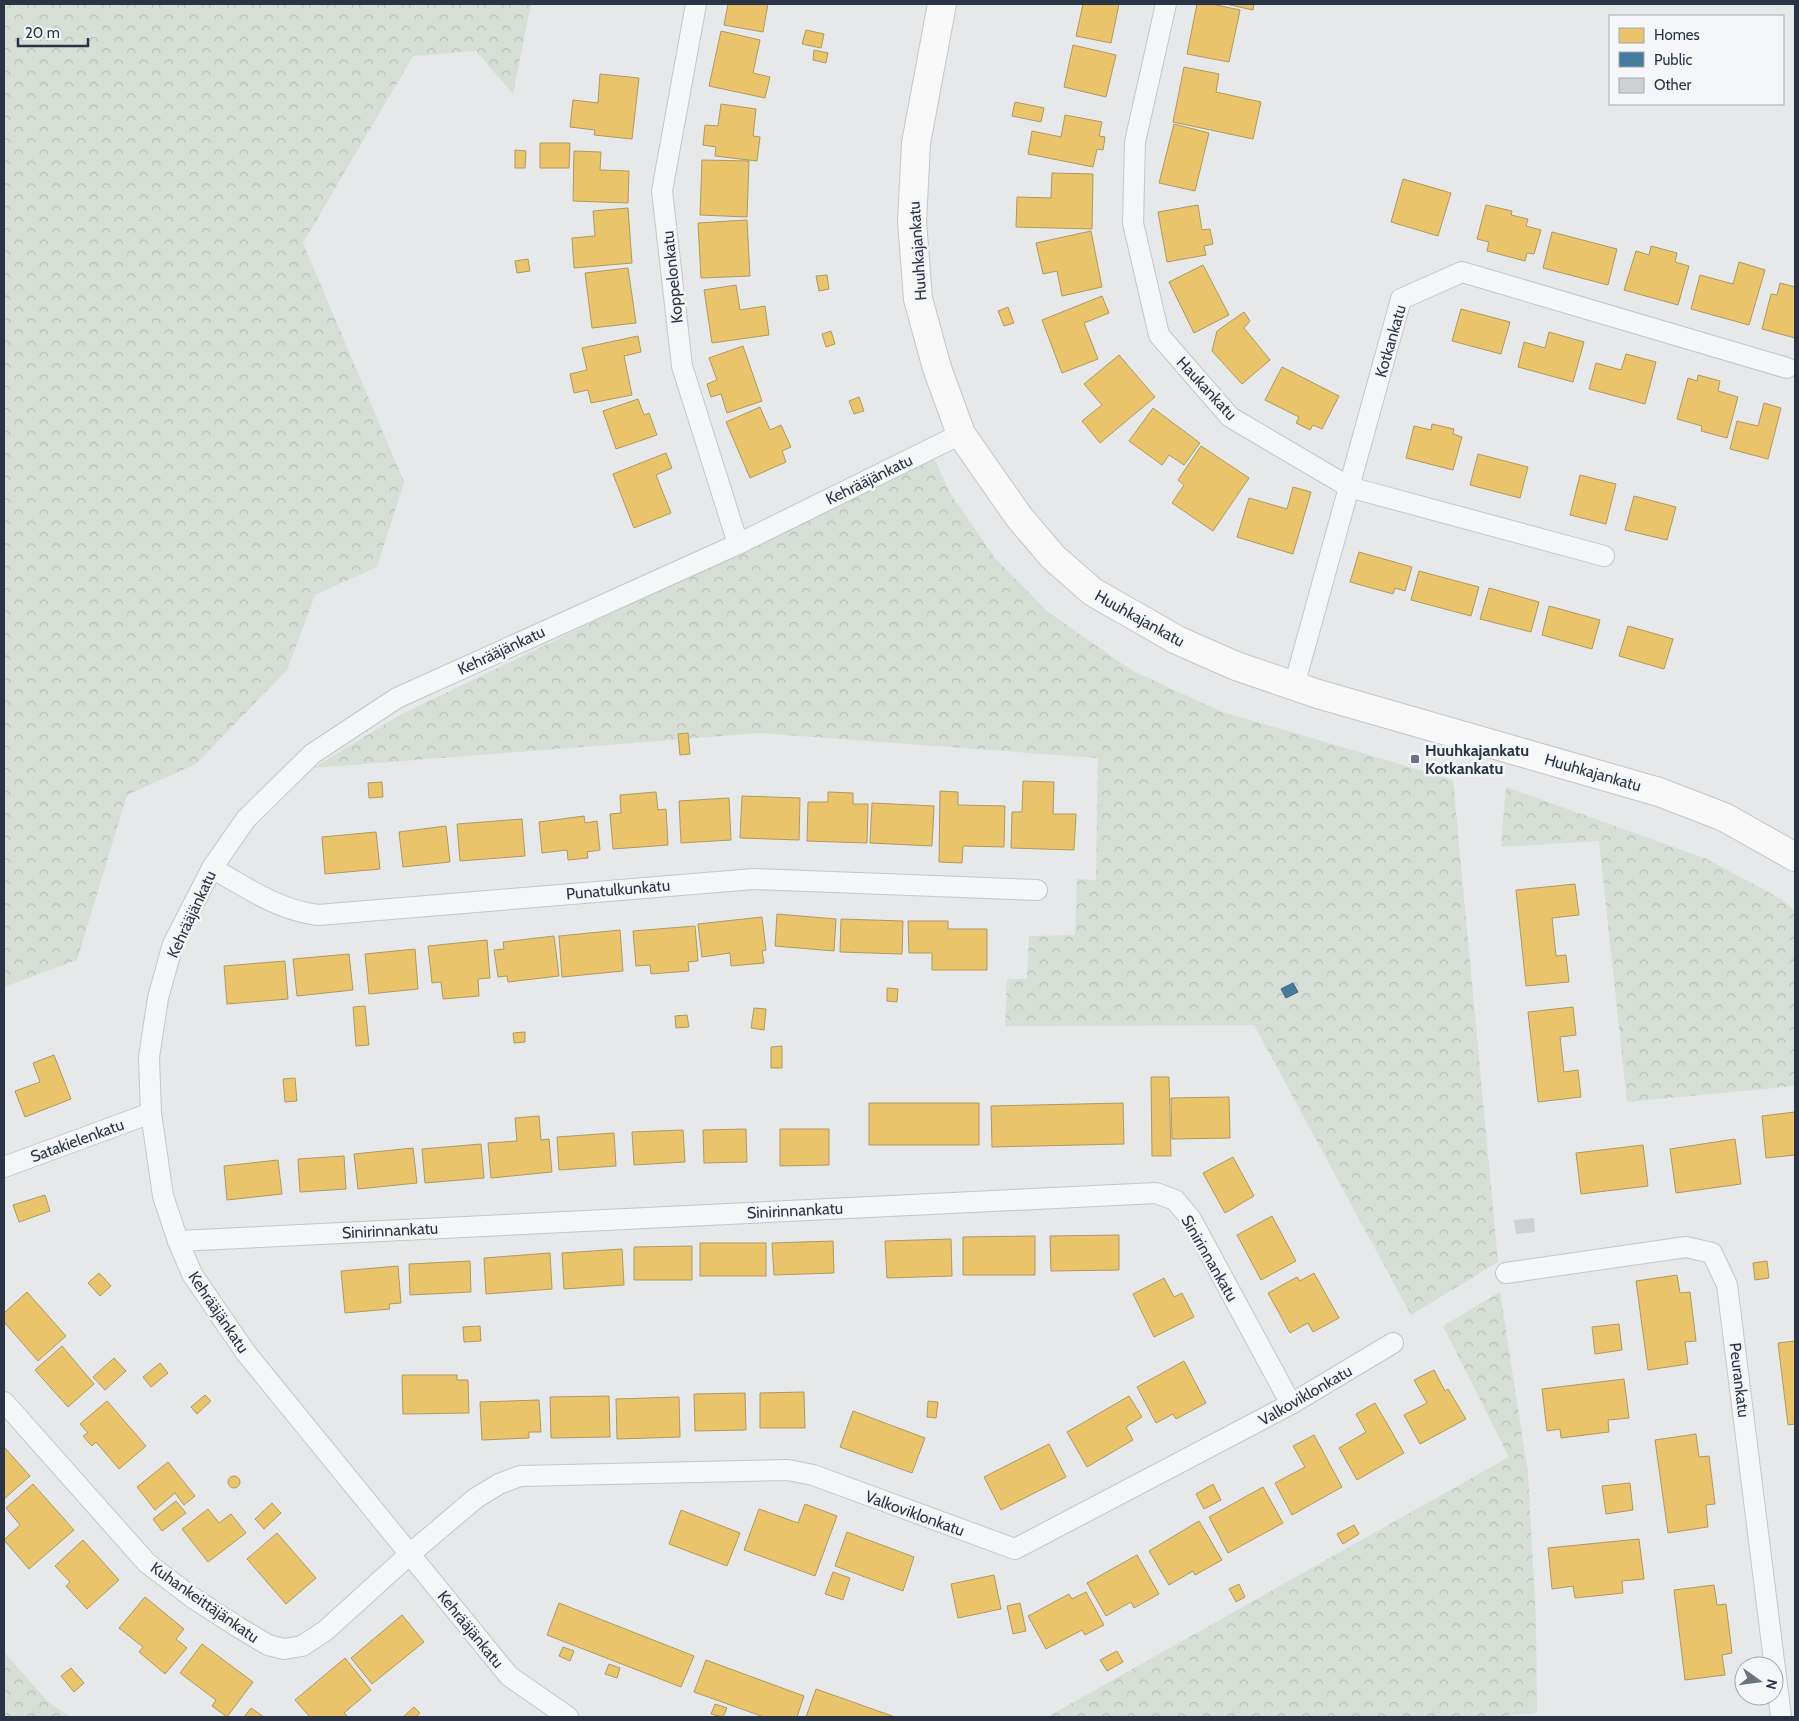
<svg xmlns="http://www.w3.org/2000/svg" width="1799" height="1721" font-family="Cabin,sans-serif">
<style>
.forest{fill:url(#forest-crowns)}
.homes{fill:#e9c46a;stroke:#b0995f}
.public{fill:#457b9d;stroke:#3d6683}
.building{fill:#ced0d3}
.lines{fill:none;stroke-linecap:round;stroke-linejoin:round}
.street-casing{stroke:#c4c6c8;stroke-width:22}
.secondary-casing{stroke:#c4c6c8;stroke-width:30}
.street{stroke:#f5f6f7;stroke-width:20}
.secondary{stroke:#f8f8f8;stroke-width:28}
.poi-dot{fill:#6c737f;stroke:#f4f6f9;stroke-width:2}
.labels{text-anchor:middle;stroke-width:5;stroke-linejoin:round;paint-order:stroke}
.street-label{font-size:16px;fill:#2b3445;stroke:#f4f6f9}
.poi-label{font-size:16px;font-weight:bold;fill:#2b3445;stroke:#f4f6f9;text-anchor:start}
</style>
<defs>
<pattern id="forest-crowns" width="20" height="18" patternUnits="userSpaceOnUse" patternTransform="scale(1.25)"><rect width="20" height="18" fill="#d6ded6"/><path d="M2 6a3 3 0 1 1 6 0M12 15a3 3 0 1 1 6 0" fill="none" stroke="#b8bfb9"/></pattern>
</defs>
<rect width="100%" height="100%" fill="#e6e8ea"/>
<g class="forest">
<path d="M4,4H531L513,94L476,51L413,56L303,243L404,482L377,567L315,595L287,670L196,764L127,795L77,960L4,987Z"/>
<path d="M934,458L950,493L995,558L1048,612L1131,670L1220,711L1453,780L1498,1262L1411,1315L1254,1025L1005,1026L1007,979H1027L1029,936L1075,935L1077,879L1096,880L1098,758L760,733L313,768L400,715Z"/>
<path d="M1506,787L1707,859L1781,899L1795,911V1086L1627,1102L1599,841L1501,847Z"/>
<path d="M1500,1292L1528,1474L1536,1620L1537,1713L1490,1717H1047L1509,1457L1443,1326Z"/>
<path d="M4,1652L47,1701L71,1717H4Z"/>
</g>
<g class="homes">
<path d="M728,4H768L763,32L724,25Z"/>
<path d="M1083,4H1119L1111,43L1076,36Z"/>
<path d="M1197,4H1212L1240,10L1229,62L1187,54Z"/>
<path d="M1226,4H1254L1253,10Z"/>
<path d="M806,30L824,34L821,48L802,44Z"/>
<path d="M721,31L760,40L753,73L770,77L765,98L709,86Z"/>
<path d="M1073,45L1116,55L1106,97L1064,87Z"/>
<path d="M814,50L828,53L826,63L813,60Z"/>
<path d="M1184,67L1219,74L1216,92L1261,102L1253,139L1173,122Z"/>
<path d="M600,74L639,78L632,139L594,135L595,130L570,127L573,100L598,103Z"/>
<path d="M1015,102L1044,108L1041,122L1012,116Z"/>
<path d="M721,104L756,109L753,136L760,137L757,161L715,156L716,147L703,145L705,125L718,126Z"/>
<path d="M1065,115L1102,122L1099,136L1105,137L1103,150L1097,149L1093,167L1028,154L1032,131L1061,137Z"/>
<path d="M1174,124L1209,133L1195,191L1159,183Z"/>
<path d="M540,143H570L569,168H540Z"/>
<path d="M515,150L526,151L525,168H515Z"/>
<path d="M574,151L601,152L600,170L629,171L628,203L573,201Z"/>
<path d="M702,160L749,161L747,217L700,215Z"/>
<path d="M1052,173L1093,174L1092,229L1016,227L1017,197L1051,198Z"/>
<path d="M1403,179L1451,193L1438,236L1391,222Z"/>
<path d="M1198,205L1202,230L1210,229L1213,244L1204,246L1206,255L1167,262L1158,212Z"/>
<path d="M1486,205L1512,211L1511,215L1528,219L1526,226L1541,230L1534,254L1527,253L1525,261L1487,251L1489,242L1477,239Z"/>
<path d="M628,208L632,263L574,268L572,238L595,236L593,211Z"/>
<path d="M747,220L750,276L701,278L698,223Z"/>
<path d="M1091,231L1102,287L1062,296L1057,271L1043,274L1036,243Z"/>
<path d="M1552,232L1617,249L1608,285L1543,268Z"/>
<path d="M1651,246L1677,253L1675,262L1689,266L1678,305L1624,290L1636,251L1649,255Z"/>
<path d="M528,259L530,271L517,273L515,261Z"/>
<path d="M1739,262L1765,270L1749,325L1691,309L1700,275L1733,284Z"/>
<path d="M1203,265L1229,315L1194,333L1169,282Z"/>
<path d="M628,268L636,323L592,328L585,273Z"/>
<path d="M827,275L829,289L819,291L816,276Z"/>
<path d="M1780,283L1795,287V338L1762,329L1771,294L1777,295Z"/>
<path d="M736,285L740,310L765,306L769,335L712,343L704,290Z"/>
<path d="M1102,296L1109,313L1084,323L1098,359L1062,373L1042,320Z"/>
<path d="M1008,307L1014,323L1004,326L998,311Z"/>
<path d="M1461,309L1510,322L1501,354L1452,341Z"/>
<path d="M1244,312L1250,321L1244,328L1270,360L1242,384L1212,351L1217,331Z"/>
<path d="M831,331L835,344L826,347L822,334Z"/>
<path d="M1549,332L1584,342L1573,382L1518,367L1524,342L1545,348Z"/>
<path d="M638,336L641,352L624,356L632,395L591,403L588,390L574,393L570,374L587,370L582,348Z"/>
<path d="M743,346L762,401L727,413L721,394L711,397L707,384L717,380L709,358Z"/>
<path d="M1626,354L1656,362L1645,404L1589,389L1596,363L1621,370Z"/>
<path d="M1119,355L1155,397L1100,443L1082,421L1102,405L1084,384Z"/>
<path d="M1282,367L1339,396L1322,429L1313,425L1310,430L1296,423L1299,417L1265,400Z"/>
<path d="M1698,375L1720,381L1718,391L1738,397L1727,438L1701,431L1702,426L1677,419L1688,378L1697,381Z"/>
<path d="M859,397L864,411L854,414L849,401Z"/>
<path d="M638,399L644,415L649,413L657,435L616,449L603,411Z"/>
<path d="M1764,403L1781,408L1768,459L1730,449L1737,421L1758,426Z"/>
<path d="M760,407L770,430L781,425L791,447L782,451L786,462L750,478L726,422Z"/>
<path d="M1153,408L1200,443L1184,465L1169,455L1162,465L1129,441Z"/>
<path d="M1432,424L1454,429L1453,434L1462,437L1453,470L1406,458L1414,426L1431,430Z"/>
<path d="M1201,446L1249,478L1213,531L1172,503L1184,485L1178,480Z"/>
<path d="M666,453L672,468L656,475L671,513L634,528L613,474Z"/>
<path d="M1478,454L1528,467L1520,498L1470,485Z"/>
<path d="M1580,475L1616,484L1606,524L1570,515Z"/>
<path d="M1293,487L1311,492L1293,554L1237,537L1249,498L1287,509Z"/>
<path d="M1634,496L1676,507L1667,540L1625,530Z"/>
<path d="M1359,552L1412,567L1405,591L1395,588L1393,594L1350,582Z"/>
<path d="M1419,571L1479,587L1471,616L1411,600Z"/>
<path d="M1489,588L1539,602L1531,632L1480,619Z"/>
<path d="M1549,606L1600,620L1592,649L1542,635Z"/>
<path d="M1628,626L1673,639L1664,669L1619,656Z"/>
<path d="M688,733L690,754L680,755L678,734Z"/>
<path d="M1023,781L1054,782L1053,814H1076L1074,850L1011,848L1012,812H1022Z"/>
<path d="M382,782L383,797L369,798L368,783Z"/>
<path d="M940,791L958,792V805L1005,806L1004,847L963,846L962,863L939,862Z"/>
<path d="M656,792L658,810L666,809L668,845L613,849L610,814L621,813L620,795Z"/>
<path d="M828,792L853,793V804H868L867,843L807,841L808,802H828Z"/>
<path d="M742,796L800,798L799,840L740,838Z"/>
<path d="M729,798L731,840L681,843L679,801Z"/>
<path d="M872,803L934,806L932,846L870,843Z"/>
<path d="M584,816L585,823L597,821L600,850L587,852L588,858L568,860L567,850L542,853L539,822Z"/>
<path d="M522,819L525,856L460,861L457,824Z"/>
<path d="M446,826L450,862L403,867L399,832Z"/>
<path d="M376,832L380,869L325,874L322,837Z"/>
<path d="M1575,884L1579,915L1552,918L1556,956L1566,955L1569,982L1526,986L1516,890Z"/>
<path d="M777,914L836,919L834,951L775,946Z"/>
<path d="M762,917L766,950L762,951L764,963L731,966L730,953L702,957L698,924Z"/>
<path d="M841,919L903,921L902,954L840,952Z"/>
<path d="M908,921H948V929H987V970H932V953H909Z"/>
<path d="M695,926L698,961L688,962L689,971L651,974L650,965L636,966L633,931Z"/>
<path d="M620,930L623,971L562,977L559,936Z"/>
<path d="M554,936L559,976L508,982L507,976L498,977L494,950L504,949L503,942Z"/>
<path d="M487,940L490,978L478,979L479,996L443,999L441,982L432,983L428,946Z"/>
<path d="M415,949L418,989L369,994L365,954Z"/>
<path d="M349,954L353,990L297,996L293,959Z"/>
<path d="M285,961L288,999L227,1004L224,966Z"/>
<path d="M887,988L898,989L897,1002L887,1001Z"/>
<path d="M365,1006L369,1045L356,1046L353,1007Z"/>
<path d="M1573,1007L1576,1035L1560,1037L1564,1072L1578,1070L1581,1097L1538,1102L1528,1012Z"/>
<path d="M754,1008L766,1009L764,1030L751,1028Z"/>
<path d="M687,1015L689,1027L676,1028L675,1016Z"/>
<path d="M525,1032V1042L514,1043L513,1033Z"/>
<path d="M782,1046V1068H771V1047Z"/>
<path d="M54,1055L71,1099L25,1117L15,1091L40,1082L33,1063Z"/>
<path d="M1151,1077H1169L1171,1156H1152Z"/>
<path d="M295,1078L297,1101L285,1102L283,1079Z"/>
<path d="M1229,1097L1230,1138L1172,1139L1171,1098Z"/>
<rect x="869" y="1103" width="110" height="42"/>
<path d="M1123,1103L1124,1144L992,1147L991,1106Z"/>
<path d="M1795,1112V1155L1766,1158L1762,1116Z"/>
<path d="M539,1116L541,1140L549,1139L552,1172L491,1178L488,1143L517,1141L515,1118Z"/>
<path d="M746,1129L747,1162L704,1163L703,1130Z"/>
<path d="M780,1129H829V1165L780,1166Z"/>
<path d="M683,1130L685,1162L634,1165L632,1132Z"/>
<path d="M614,1133L616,1166L559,1170L557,1137Z"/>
<path d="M1735,1139L1741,1184L1676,1193L1670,1149Z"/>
<path d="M481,1144L484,1178L425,1183L422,1149Z"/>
<path d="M1643,1145L1648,1186L1581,1194L1576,1153Z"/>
<path d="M413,1148L417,1183L358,1189L354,1154Z"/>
<path d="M344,1156L346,1189L300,1192L298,1159Z"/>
<path d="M1233,1157L1254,1196L1225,1213L1203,1173Z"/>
<path d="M278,1160L282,1194L227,1200L224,1166Z"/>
<path d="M45,1195L50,1211L19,1222L13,1205Z"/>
<path d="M1272,1216L1296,1261L1261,1280L1237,1235Z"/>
<path d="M1119,1235V1270L1051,1271L1050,1236Z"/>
<path d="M1035,1236V1275H963V1237Z"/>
<path d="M951,1239L952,1276L887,1278L885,1241Z"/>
<path d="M833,1241L834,1273L774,1275L772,1243Z"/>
<rect x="700" y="1243" width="66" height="33"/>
<path d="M692,1246V1280H634V1247Z"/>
<path d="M622,1249L624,1285L564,1289L562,1253Z"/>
<path d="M550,1253L552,1289L486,1294L484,1258Z"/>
<path d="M470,1261L471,1292L410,1295L409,1264Z"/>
<path d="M1767,1261L1769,1278L1755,1280L1753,1263Z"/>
<path d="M398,1266L401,1303L389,1304L390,1309L345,1313L341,1271Z"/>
<path d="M99,1273L111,1286L100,1296L88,1283Z"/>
<path d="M1314,1273L1339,1318L1313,1332L1308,1323L1290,1333L1268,1293L1297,1277L1300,1281Z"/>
<path d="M1677,1275L1680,1293L1690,1292L1696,1341L1685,1342L1688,1364L1648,1370L1636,1281Z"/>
<path d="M1164,1278L1174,1297L1182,1293L1194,1317L1154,1337L1133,1294Z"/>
<path d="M27,1292L66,1336L38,1361L4,1322V1313Z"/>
<path d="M1619,1324L1622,1350L1595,1354L1592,1327Z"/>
<path d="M480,1326L481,1341L464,1342L463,1327Z"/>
<path d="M1795,1341V1424L1788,1425L1778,1343Z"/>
<path d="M62,1346L94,1384L68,1407L35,1370Z"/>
<path d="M114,1358L126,1371L105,1390L93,1377Z"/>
<path d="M1184,1361L1206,1403L1176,1419L1173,1414L1156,1423L1137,1387Z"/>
<path d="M160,1363L168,1373L151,1387L143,1377Z"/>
<path d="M1434,1370L1445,1391L1448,1389L1466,1419L1420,1444L1404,1415L1427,1403L1414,1380Z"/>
<path d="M402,1375H457V1380H468L469,1413L403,1414Z"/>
<path d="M1624,1379L1629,1418L1608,1420L1609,1432L1561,1438L1560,1429L1547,1431L1542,1389Z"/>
<path d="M804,1392L805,1428H760V1393Z"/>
<path d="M745,1393L746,1430L695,1431L694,1394Z"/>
<path d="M205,1395L211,1401L197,1414L191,1407Z"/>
<path d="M609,1396L610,1437L551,1438L550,1397Z"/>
<path d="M1129,1396L1142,1417L1126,1427L1133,1440L1087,1467L1067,1432Z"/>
<path d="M679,1397L680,1437L617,1439L616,1399Z"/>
<path d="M539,1400L541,1432H529V1438L482,1440L480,1402Z"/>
<path d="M107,1401L146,1446L119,1469L96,1442L92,1446L83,1436L88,1433L80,1424Z"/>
<path d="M928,1401L938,1402L936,1418L927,1417Z"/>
<path d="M1375,1403L1404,1453L1357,1480L1339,1448L1366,1432L1356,1414Z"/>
<path d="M853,1411L925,1438L912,1473L840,1447Z"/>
<path d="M1696,1434L1699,1457L1709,1456L1715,1504L1706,1505L1708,1527L1668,1533L1655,1440Z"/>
<path d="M1314,1435L1342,1487L1292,1515L1275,1483L1305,1467L1293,1446Z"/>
<path d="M1049,1444L1066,1477L1001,1510L984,1477Z"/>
<path d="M4,1447L30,1476L4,1499Z"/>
<path d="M168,1462L195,1496L184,1505L175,1493L155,1510L137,1487Z"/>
<circle cx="234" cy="1482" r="6"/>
<path d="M1630,1483L1633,1510L1606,1514L1602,1486Z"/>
<path d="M33,1484L74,1530L29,1569L4,1540L20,1525L6,1508Z"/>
<path d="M1213,1484L1221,1500L1204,1509L1196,1494Z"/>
<path d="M1263,1487L1283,1523L1228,1553L1209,1517Z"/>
<path d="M176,1501L186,1513L162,1531L153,1519Z"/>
<path d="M272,1503L281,1513L264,1529L255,1519Z"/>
<path d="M805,1504L837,1516L815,1576L744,1550L759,1509L798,1523Z"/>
<path d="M208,1509L219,1523L231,1514L246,1533L208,1562L182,1529Z"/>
<path d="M681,1510L740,1533L727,1566L669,1544Z"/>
<path d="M1199,1521L1222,1560L1195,1575L1193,1571L1169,1585L1149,1551Z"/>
<path d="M1354,1525L1359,1534L1343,1544L1337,1534Z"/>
<path d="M847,1532L914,1557L903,1591L835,1566Z"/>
<path d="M277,1533L316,1578L286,1604L247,1559Z"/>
<path d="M1639,1539L1644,1579L1622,1581L1623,1593L1575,1598L1573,1586L1552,1589L1548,1548Z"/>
<path d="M83,1540L119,1580L87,1609L66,1586L70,1582L55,1566Z"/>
<path d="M1137,1555L1159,1594L1134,1608L1131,1602L1106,1616L1087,1583Z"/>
<path d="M833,1572L850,1578L843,1600L825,1594Z"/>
<path d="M994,1575L1001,1609L958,1618L951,1584Z"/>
<path d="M1239,1584L1245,1597L1236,1602L1229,1589Z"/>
<path d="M1714,1585L1717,1605L1726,1604L1732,1653L1722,1655L1725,1675L1685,1680L1674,1590Z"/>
<path d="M1086,1592L1104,1625L1085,1635L1082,1630L1046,1649L1028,1616L1069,1594L1072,1599Z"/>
<path d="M145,1597L184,1629L176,1639L187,1648L165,1674L139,1652L143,1647L119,1628Z"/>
<path d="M559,1603L694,1656L681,1687L547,1635Z"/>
<path d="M1020,1603L1026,1631L1013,1634L1007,1606Z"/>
<path d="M402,1615L424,1642L372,1684L351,1658Z"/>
<path d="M202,1644L253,1682L227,1717L212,1706L216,1700L180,1673Z"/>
<path d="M563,1647L574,1651L570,1661L559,1656Z"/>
<path d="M1117,1651L1123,1662L1107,1671L1100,1660Z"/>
<path d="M345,1658L371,1690L344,1713L348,1717H310L295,1700Z"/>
<path d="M706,1660L804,1696L797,1717H764L694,1692Z"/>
<path d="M609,1664L620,1668L617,1678L605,1674Z"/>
<path d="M71,1668L84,1683L74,1692L61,1676Z"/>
<path d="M816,1689L895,1717H806Z"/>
<path d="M715,1704L727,1708L723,1717L711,1714Z"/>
<path d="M414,1707L420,1713L415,1717H403Z"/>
<path d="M251,1708L264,1717H244Z"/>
</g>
<path class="public" d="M1293,983L1298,992L1286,998L1281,989Z"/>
<path class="building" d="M1534,1218L1535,1232L1516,1234L1514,1220Z"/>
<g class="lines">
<g class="street-casing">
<g id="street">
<path d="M696,4L662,191L682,366L738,544"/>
<path d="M1166,4L1135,142L1133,223L1159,335L1230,417L1349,487L1604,556"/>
<path d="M1294,686L1401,299L1462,272L1787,368"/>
<path d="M212,868C247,888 278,910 318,915L754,879L1037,890"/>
<path d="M4,1167L151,1113"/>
<path d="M178,1241L1156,1193L1175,1200L1191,1219L1291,1404"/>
<path d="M1506,1273L1686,1247L1712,1253L1727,1285L1781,1717"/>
<path d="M4,1402L147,1563L193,1598L238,1627L268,1645L284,1649L302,1646L325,1631L411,1553L476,1498L499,1484L520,1476L788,1470L813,1475L1015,1549L1291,1404L1393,1343"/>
<path d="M568,1717L509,1676L246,1353L192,1274L178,1241L163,1196L151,1113L149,1057L158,998L173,944L212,868L246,819L312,754L397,698L738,544L961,434"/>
</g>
</g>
<g class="secondary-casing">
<path id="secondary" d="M942,4L916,143L912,221L918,299L937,368L961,434L1019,517L1053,557L1093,592L1177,640L1236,666L1318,694L1659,792L1724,817L1795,857"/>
</g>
<use href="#street" class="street"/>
<use href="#secondary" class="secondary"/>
</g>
<rect class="poi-dot" x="1410" y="754" width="10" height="10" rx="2.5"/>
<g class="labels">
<g class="street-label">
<text transform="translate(917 251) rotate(-94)" y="6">Huuhkajankatu</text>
<text transform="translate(672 277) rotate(-96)" y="6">Koppelonkatu</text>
<text transform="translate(1390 341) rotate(-74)" y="6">Kotkankatu</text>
<text transform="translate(1207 388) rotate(47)" y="6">Haukankatu</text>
<text transform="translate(869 479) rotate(-26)" y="6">Kehrääjänkatu</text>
<text transform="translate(1140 618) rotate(29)" y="6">Huuhkajankatu</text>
<text transform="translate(501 650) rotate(-25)" y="6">Kehrääjänkatu</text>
<text transform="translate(1593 772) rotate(16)" y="6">Huuhkajankatu</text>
<text transform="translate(618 889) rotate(-5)" y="6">Punatulkunkatu</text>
<text transform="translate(191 914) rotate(-65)" y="6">Kehrääjänkatu</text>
<text transform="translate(77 1140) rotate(-20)" y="6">Satakielenkatu</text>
<text transform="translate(795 1210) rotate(-3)" y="6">Sinirinnankatu</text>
<text transform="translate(390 1230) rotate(-3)" y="6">Sinirinnankatu</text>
<text transform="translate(1210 1258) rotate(60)" y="6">Sinirinnankatu</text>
<text transform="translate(219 1312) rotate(56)" y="6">Kehrääjänkatu</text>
<text transform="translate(1740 1380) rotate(83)" y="6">Peurankatu</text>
<text transform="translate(1305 1395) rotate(-30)" y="6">Valkoviklonkatu</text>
<text transform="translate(915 1513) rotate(20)" y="6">Valkoviklonkatu</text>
<text transform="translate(205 1602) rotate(35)" y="6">Kuhankeittäjänkatu</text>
<text transform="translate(471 1629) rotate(51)" y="6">Kehrääjänkatu</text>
</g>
<g class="poi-label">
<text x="1425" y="756">Huuhkajankatu<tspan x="1425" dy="18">Kotkankatu</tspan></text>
</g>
</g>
<rect width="1799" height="1721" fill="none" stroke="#2b3445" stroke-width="10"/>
<rect x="1609" y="15" width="175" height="90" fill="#f4f6f9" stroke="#a4a8b1"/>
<rect x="1619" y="28" width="25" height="15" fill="#e9c46a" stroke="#a4a8b1"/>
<text x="1654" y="40" font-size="15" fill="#2b3445">Homes</text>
<rect x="1619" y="52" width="25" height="15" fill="#457b9d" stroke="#a4a8b1"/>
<text x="1654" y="65" font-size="15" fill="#2b3445">Public</text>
<rect x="1619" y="78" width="25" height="15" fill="#ced0d3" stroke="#a4a8b1"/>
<text x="1654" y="90" font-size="15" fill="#2b3445">Other</text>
<g transform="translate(1759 1681) rotate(104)"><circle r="24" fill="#f4f6f9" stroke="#a4a8b1"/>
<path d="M0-4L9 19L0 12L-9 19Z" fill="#6c737f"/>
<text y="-8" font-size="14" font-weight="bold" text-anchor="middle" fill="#2b3445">N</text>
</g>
<path d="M18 38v8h70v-8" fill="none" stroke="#2b3445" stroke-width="2.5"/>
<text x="25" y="38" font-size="15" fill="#2b3445" stroke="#f4f6f9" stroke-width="4" paint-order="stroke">20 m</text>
</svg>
